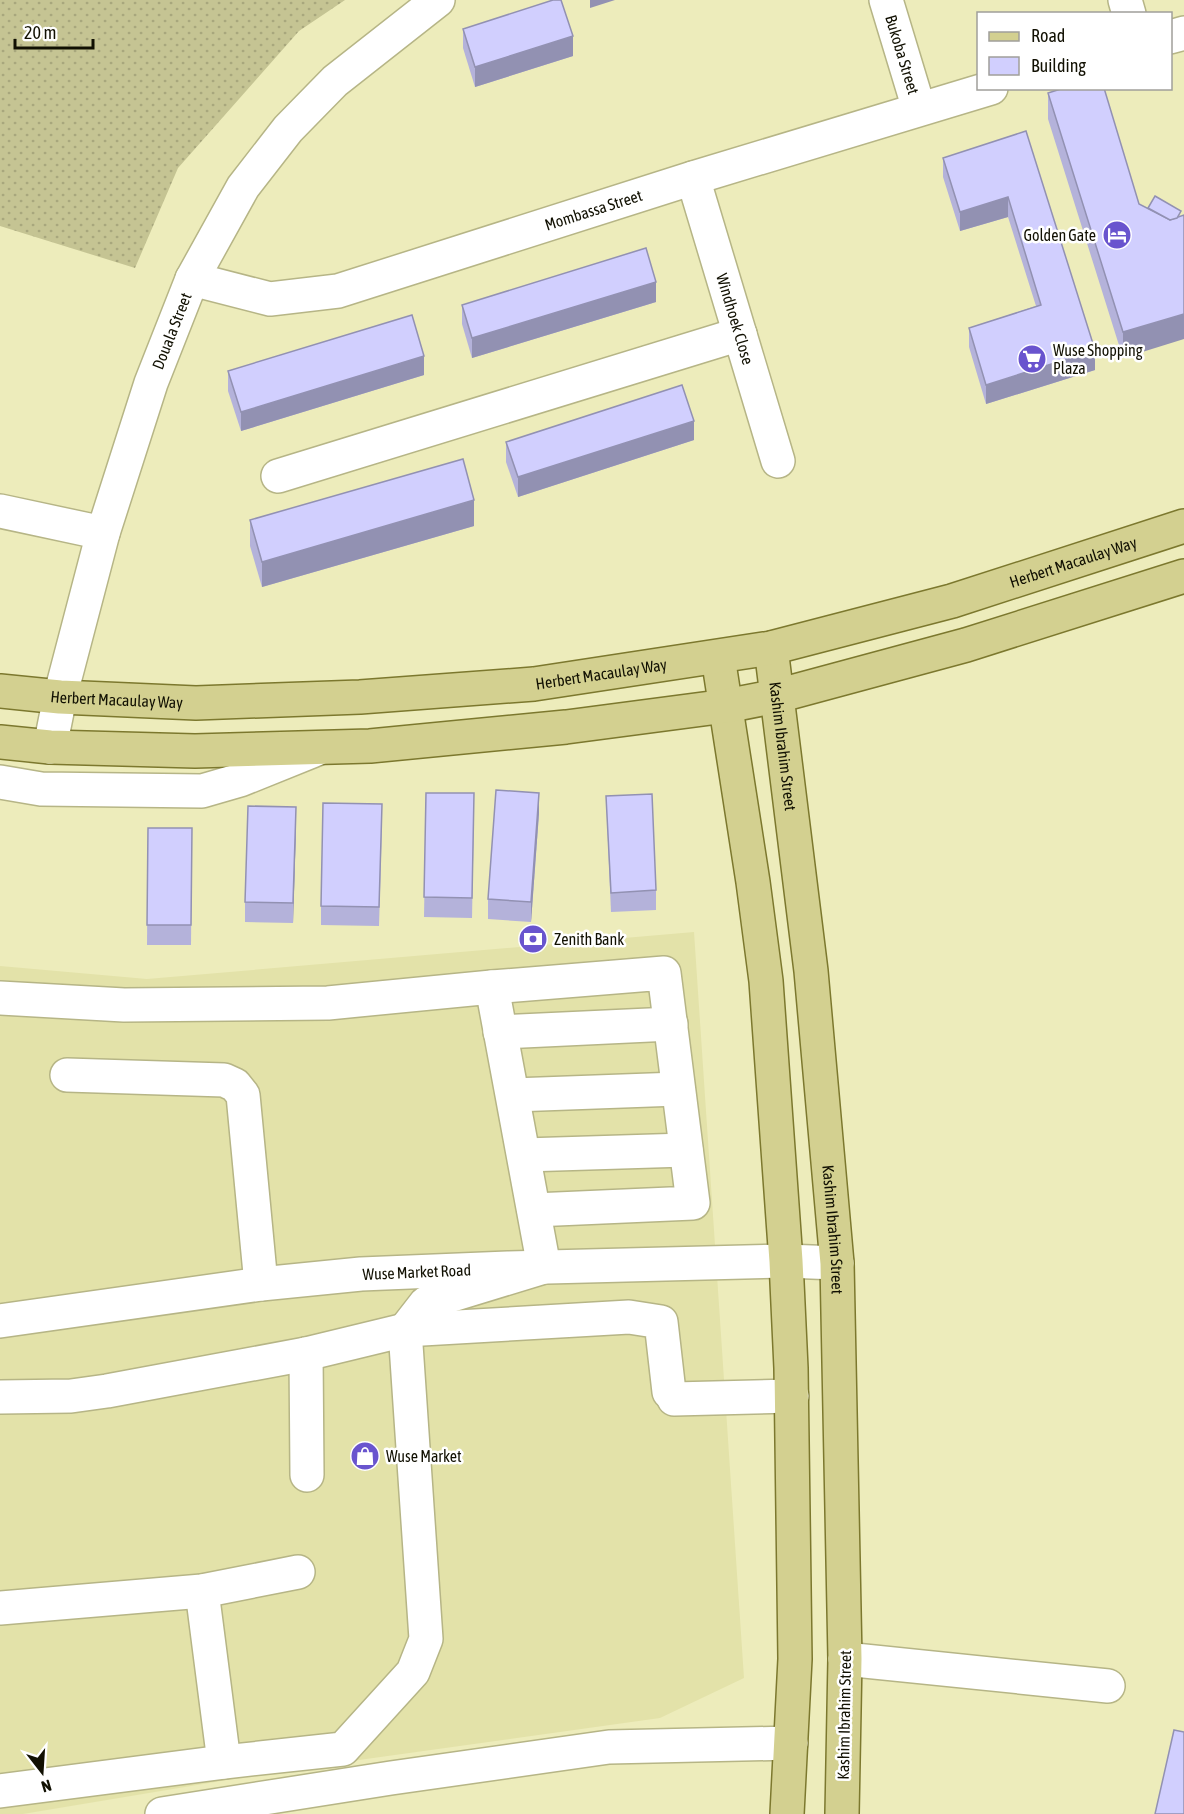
<svg xmlns="http://www.w3.org/2000/svg" width="1184" height="1814" font-family="'Asap Condensed',sans-serif">
<style>
.built{fill:#e3e2a9}
.grass{fill:url(#grass-dots)}
.lines{fill:none;stroke-linecap:round;stroke-linejoin:round}
.minor-casing{stroke:#b6b586;stroke-width:36}
.major-casing{stroke:#7c782e;stroke-width:36}
.minor{stroke:#fff;stroke-width:33}
.major{stroke:#d3d090;stroke-width:33}
.wall{fill:#b4b2da}
.shaded-wall{fill:#9291b2}
.building{fill:#d1cffe;stroke:#9291b2;stroke-width:1.5}
.labels{text-anchor:middle;stroke-width:5;stroke-linejoin:round;paint-order:stroke}
.street-label{font-size:16px;fill:#111002;stroke:#fff}
.poi-label{font-size:16px;fill:#111002;stroke:#fff;text-anchor:start}
</style>
<defs>
<pattern id="grass-dots" width="8" height="8" patternUnits="userSpaceOnUse" patternTransform="scale(1.5)"><rect width="8" height="8" fill="#c5c493"/><path d="M2 2h.1M6 6h.1" fill="none" stroke="#a8a77d" stroke-width="1.8" stroke-linecap="round"/></pattern>
</defs>
<rect width="100%" height="100%" fill="#edecbb"/>
<path class="built" d="M694,932L744,1678L660,1718L287,1770L23,1814H0V966L147,979Z"/>
<path class="grass" d="M0,0H345L299,31L178,168L135,268L0,226Z"/>
<g class="lines">
<g class="minor-casing">
<g id="minor">
<path id="s1" d="M886,0L919,109"/>
<path d="M1125,0L1129,14"/>
<path d="M1170,37L1184,33"/>
<path id="s2" d="M693,178L778,461"/>
<path id="s3" d="M192,279L270,299L338,291L693,178L991,88"/>
<path d="M278,476L740,334"/>
<path d="M0,511L103,533"/>
<path id="s4" d="M50,747L60,697L103,533L151,383L192,279L243,187L288,129L335,81L438,0"/>
<path d="M0,782L41,789L202,791L240,780L317,749"/>
<path d="M492,987L664,973L693,1203L534,1210"/>
<path d="M0,998L124,1005L328,1003L492,987L544,1267L426,1303L405,1330L426,1639L413,1672L343,1749L224,1762L0,1791"/>
<path d="M500,1032L671,1024"/>
<path d="M67,1075L224,1080L235,1085L243,1095L261,1284"/>
<path d="M513,1095L678,1089"/>
<path d="M524,1155L686,1150"/>
<path id="s5" d="M0,1321L261,1284L361,1274L508,1268L786,1261L837,1263"/>
<path d="M306,1354L307,1475"/>
<path d="M0,1397L71,1396L107,1391L306,1354L405,1330L629,1317L661,1322L669,1392"/>
<path d="M674,1399L792,1396"/>
<path d="M202,1591L224,1762"/>
<path d="M0,1608L202,1591L298,1572"/>
<path d="M845,1659L1108,1686"/>
<path d="M162,1814L391,1778L609,1747L791,1743"/>
</g>
</g>
<g class="major-casing">
<g id="major">
<path id="s6" d="M771,648L811,971L837,1263L845,1659L842,1814"/>
<path d="M718,657L753,882L766,981L786,1261L791,1368L795,1659L787,1814"/>
<path id="s7" d="M0,691L60,697L196,703L360,697L534,684L771,648L952,601L1184,526"/>
<path d="M0,742L50,747L195,751L370,746L566,727L726,706L777,696L966,645L1184,576"/>
</g>
</g>
<use href="#minor" class="minor"/>
<use href="#major" class="major"/>
</g>
<g class="wall">
<path d="M463,29L573,56L475,87L463,48Z"/>
<path d="M1048,93L1139,204L1148,208L1181,216L1123,358L1048,119Z"/>
<path d="M1026,131L1095,370L986,404L969,347V328L1036,306L1008,217L960,231L943,177V158Z"/>
<path d="M656,302L472,358L462,324V305Z"/>
<path d="M228,371L424,375L241,431L228,391Z"/>
<path d="M694,440L518,497L506,462V442Z"/>
<path d="M250,520L474,526L262,587L250,546Z"/>
<path d="M426,793L474,813L472,918L424,917Z"/>
<path d="M606,796L656,890V910L611,912Z"/>
<path d="M539,813L531,922L488,919V899Z"/>
<path d="M382,824L379,926L321,925V906Z"/>
<path d="M296,827L293,923L245,922V902Z"/>
<path d="M148,828H192L191,945H147Z"/>
</g>
<g class="shaded-wall">
<path d="M590,0H615L590,8Z"/>
<path d="M573,36V56L475,87V67Z"/>
<path d="M1008,197V217L960,231V212Z"/>
<path d="M656,282V302L472,358V338Z"/>
<path d="M1184,314V339L1123,358V332Z"/>
<path d="M1095,350V370L986,404V385Z"/>
<path d="M424,356V375L241,431V412Z"/>
<path d="M694,421V440L518,497V477Z"/>
<path d="M474,500V526L262,587V562Z"/>
<path d="M539,793V813L531,922V902Z"/>
<path d="M296,807V827L293,923V903Z"/>
</g>
<g class="building">
<path d="M553,0H561L573,36L475,67L463,29Z"/>
<path d="M1064,88H1104L1139,204L1170,220L1184,215V314L1123,332L1048,93Z"/>
<path d="M1026,131L1095,350L986,385L969,328L1041,305L1008,197L960,212L943,158Z"/>
<path d="M1155,196L1181,211L1177,218L1170,220L1148,208Z"/>
<path d="M646,248L656,282L472,338L462,305Z"/>
<path d="M412,315L424,356L241,412L228,371Z"/>
<path d="M682,385L694,421L518,477L506,442Z"/>
<path d="M463,459L474,500L262,562L250,520Z"/>
<path d="M496,790L539,793L531,902L488,899Z"/>
<path d="M426,793H474L472,898L424,897Z"/>
<path d="M652,794L656,890L611,893L606,796Z"/>
<path d="M323,803L382,804L379,907L321,906Z"/>
<path d="M248,806L296,807L293,903L245,902Z"/>
<path d="M148,828H192L191,925H147Z"/>
<path d="M1174,1730L1184,1732V1814H1155Z"/>
</g>
<defs>
<g id="hotel-disc" transform="scale(1.5)"><circle r="9.5" fill="#6954ce" stroke="#fff"/><path d="M-6-4.5h1.5V1H6V5H4.5V3h-9V5H-6ZM-4 0a1.8 1.8 0 1 1 3.6 0ZM.5 0V-2.5h3Q6-2.5 6 0Z" fill="#fff"/></g>
<g id="supermarket-disc" transform="scale(1.5)"><circle r="9.5" fill="#6954ce" stroke="#fff"/><path d="M-6-5.5h2.5l.6 2H6L4.5 2H-2.5L-4.4-4H-6ZM-1.5 3.2a1.3 1.3 0 1 0 .1 0ZM3 3.2a1.3 1.3 0 1 0 .1 0Z" fill="#fff"/></g>
<g id="bank-disc" transform="scale(1.5)"><circle r="9.5" fill="#6954ce" stroke="#fff"/><path d="M-6-4H6V4H-6ZM0-2.3a2.3 2.3 0 1 0 0 4.6a2.3 2.3 0 1 0 0-4.6Z" fill="#fff"/></g>
<g id="shop-disc" transform="scale(1.5)"><circle r="9.5" fill="#6954ce" stroke="#fff"/><path d="M-5-2.5h2.3a2.7 3.5 0 0 1 5.4 0H5L5.5 6h-11ZM-1.5-2.5h3a1.5 2.3 0 0 0-3 0Z" fill="#fff"/></g>
</defs>
<g fill-rule="evenodd">
<use href="#hotel-disc" x="1117" y="235"/>
<use href="#supermarket-disc" x="1032" y="359"/>
<use href="#bank-disc" x="533" y="939"/>
<use href="#shop-disc" x="365" y="1456"/>
</g>
<g class="labels">
<g class="street-label">
<text dy="6" stroke="none"><textPath href="#s1" startOffset="57">Bukoba Street</textPath></text>
<text dy="6" stroke="none"><textPath href="#s3" startOffset="417">Mombassa Street</textPath></text>
<text dy="6" stroke="none"><textPath href="#s2" startOffset="147">Windhoek Close</textPath></text>
<text dy="6" stroke="none"><textPath href="#s4" startOffset="434">Douala Street</textPath></text>
<text dy="6" stroke="none"><textPath href="#s7" startOffset="1089">Herbert Macaulay Way</textPath></text>
<text dy="6" stroke="none"><textPath href="#s7" startOffset="603">Herbert Macaulay Way</textPath></text>
<text dy="6" stroke="none"><textPath href="#s7" startOffset="117">Herbert Macaulay Way</textPath></text>
<text dy="6" stroke="none"><textPath href="#s6" startOffset="99">Kashim Ibrahim Street</textPath></text>
<text dy="6" stroke="none"><textPath href="#s6" startOffset="585">Kashim Ibrahim Street</textPath></text>
<text dy="6" stroke="none"><textPath href="#s5" startOffset="420">Wuse Market Road</textPath></text>
<text transform="translate(844 1715) rotate(-89)" y="6">Kashim Ibrahim Street</text>
</g>
<g class="poi-label">
<text x="1096" y="241" text-anchor="end">Golden Gate</text>
<text x="1053" y="356">Wuse Shopping<tspan x="1053" dy="18">Plaza</tspan></text>
<text x="554" y="945">Zenith Bank</text>
<text x="386" y="1462">Wuse Market</text>
</g>
</g>
<rect x="977" y="12" width="195" height="78" fill="#ffffff" stroke="#a09f9a" stroke-width="1.5"/>
<rect x="989" y="32" width="30" height="9" fill="#d3d090" stroke="#a09f9a" stroke-width="1.5"/>
<text x="1031" y="42" font-size="18" fill="#111002">Road</text>
<rect x="989" y="57" width="30" height="18" fill="#d1cffe" stroke="#a09f9a" stroke-width="1.5"/>
<text x="1031" y="72" font-size="18" fill="#111002">Building</text>
<g transform="translate(42 1772) rotate(163)" stroke="#ffffff" stroke-width="4.5" paint-order="stroke">
<path d="M0-4.5L10 22L0 15L-10 22Z" fill="#111002"/>
<text y="-9" font-size="16" font-weight="bold" text-anchor="middle" fill="#111002">N</text>
</g>
<path d="M15 39v9h78v-9" fill="none" stroke="#111002" stroke-width="3"/>
<text x="24" y="39" font-size="18" fill="#111002" stroke="#ffffff" stroke-width="4.5" paint-order="stroke">20 m</text>
</svg>
